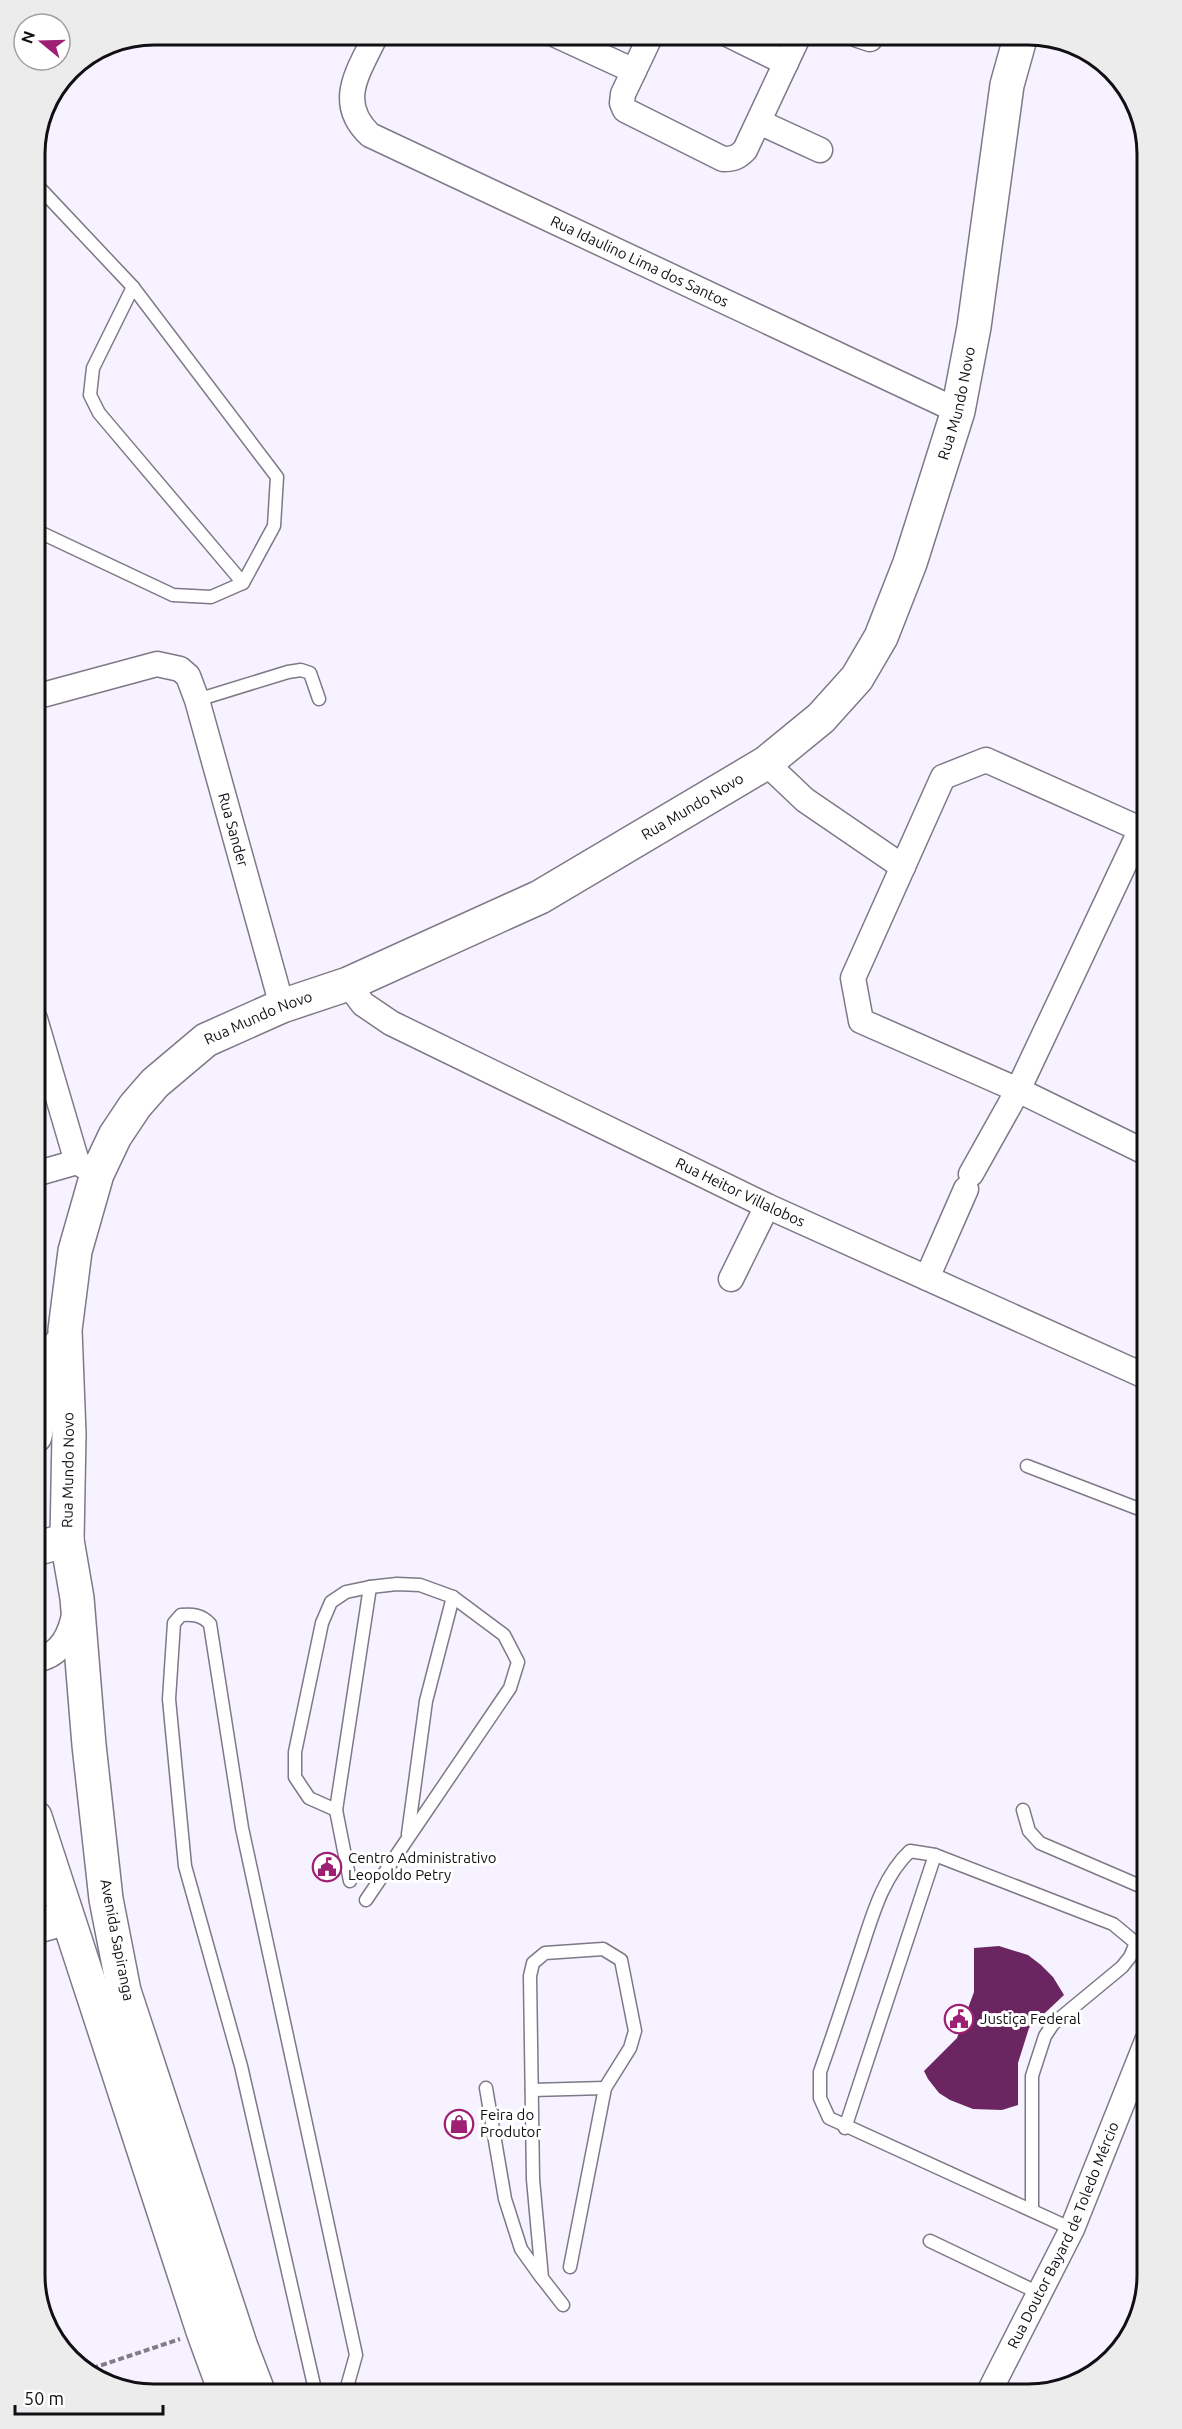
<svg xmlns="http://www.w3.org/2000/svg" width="1182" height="2429" font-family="Ubuntu,sans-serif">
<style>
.building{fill:#6b2561}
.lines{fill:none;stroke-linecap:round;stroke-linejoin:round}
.lane-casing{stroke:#7f7886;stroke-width:15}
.street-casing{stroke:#7f7886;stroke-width:27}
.secondary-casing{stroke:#7f7886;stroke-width:36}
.path{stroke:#817d86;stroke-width:4;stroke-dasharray:6 3;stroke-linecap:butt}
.lane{stroke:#fff;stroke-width:12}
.street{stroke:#fff;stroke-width:24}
.secondary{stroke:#fff;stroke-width:33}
.labels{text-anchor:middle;stroke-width:6;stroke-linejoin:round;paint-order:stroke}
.street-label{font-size:15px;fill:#110f14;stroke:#fff}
.poi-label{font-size:15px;fill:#110f14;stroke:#fff;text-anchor:start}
.rim{fill:none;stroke:#110f14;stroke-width:3}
</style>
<rect width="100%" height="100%" fill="#f7f2ff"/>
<path class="building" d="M999,1946L1028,1955L1041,1965L1053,1977L1064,1995L1029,2028L1018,2063V2105L1002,2110L973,2109L950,2100L939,2093L928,2079L924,2071L957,2038L974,1992V1948Z"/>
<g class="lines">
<g class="lane-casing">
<g id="lane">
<path d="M133,287L93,368L90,395L99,413L243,583"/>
<path d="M35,530L173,595L211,597L243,583L274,526L277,477L133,287L35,183"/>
<path d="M197,700L288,672L301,670L310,673L319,699"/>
<path d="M1027,1466L1147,1512"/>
<path d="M336,1810L309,1798L295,1777V1752L322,1623L331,1602L346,1592L370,1587L397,1584L420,1585L453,1597L504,1635L518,1662L510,1688L366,1900"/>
<path d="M1023,1810L1029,1831L1040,1843L1147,1889"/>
<path d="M408,1834L426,1701L453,1597"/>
<path d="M350,1881L336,1810L370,1587"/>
<path d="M486,2088L505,2199L521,2249L541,2277"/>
<path d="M532,2090L605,2088"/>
<path d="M845,2128L935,1855"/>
<path d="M1032,2210V2076L1045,2036L1053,2024L1122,1967L1130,1957L1136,1943"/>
<path d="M1072,2229L829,2118L820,2098V2072C833,2035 845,1999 857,1962C870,1925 880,1879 910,1851L935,1855L1113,1924L1136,1943L1147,1947"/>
<path d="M930,2241L1041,2294"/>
<path d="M563,2305L542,2278L533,2179L530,1976L533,1963L545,1953L603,1949L621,1960L635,2031L630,2048L605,2088L570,2267"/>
<path d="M316,2394L241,2066L185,1866L169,1699L174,1623L181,1615C193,1614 202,1615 210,1624L242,1828L356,2355L345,2394"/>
</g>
</g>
<g class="street-casing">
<g id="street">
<path id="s1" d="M376,35C359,71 335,102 370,135L958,411"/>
<path d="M556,35L634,71"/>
<path d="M651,35L623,94L622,103L625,110L723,159C733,159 737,158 745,150L799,35"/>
<path d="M729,35L786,63"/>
<path d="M858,35L870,39"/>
<path d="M759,122L820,150"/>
<path id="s2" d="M35,697L157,664L180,669L188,676L197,700L282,1006"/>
<path d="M766,763L805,800L903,867"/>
<path id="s3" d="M348,984L363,1004L391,1023L767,1206L1147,1377"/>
<path d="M35,1019L77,1162L97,1174"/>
<path d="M1147,1153L1018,1090L861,1021L853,978L943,777L986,760L1147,832"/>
<path d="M35,1174L77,1162"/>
<path d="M971,1174L1018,1090L1141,829"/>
<path d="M927,1278L966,1189"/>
<path d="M731,1279L767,1206"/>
<path d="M35,1660C61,1656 71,1634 75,1610"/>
<path id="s4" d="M988,2394L1072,2229L1147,2041"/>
</g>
</g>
<g class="secondary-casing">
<g id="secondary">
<path d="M35,1436L47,1373L59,1346"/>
<path d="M35,1549L67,1540"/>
<path d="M35,1817L203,2331L226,2394"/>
<path d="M35,1927L66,1918"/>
<path id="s5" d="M259,2394L241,2347L124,1991L106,1899L89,1745L77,1598L67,1540L69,1434L65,1330L75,1251L97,1174L115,1136L135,1106L155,1083L206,1040L282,1006L348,984L540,897L766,763L821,718L857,678L881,637L910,563L958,411L974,327L1007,85L1021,35"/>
</g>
</g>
<path class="path" d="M84,2371L180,2339"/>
<use href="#lane" class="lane"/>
<use href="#street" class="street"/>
<use href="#secondary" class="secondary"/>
</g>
<defs>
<g id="civic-ring" transform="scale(1.5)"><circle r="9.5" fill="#fff" stroke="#9e2074" stroke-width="1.5"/><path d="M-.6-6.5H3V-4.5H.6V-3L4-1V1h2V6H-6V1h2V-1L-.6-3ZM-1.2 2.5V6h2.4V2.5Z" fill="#9e2074"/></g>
<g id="shop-ring" transform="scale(1.5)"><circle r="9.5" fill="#fff" stroke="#9e2074" stroke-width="1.5"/><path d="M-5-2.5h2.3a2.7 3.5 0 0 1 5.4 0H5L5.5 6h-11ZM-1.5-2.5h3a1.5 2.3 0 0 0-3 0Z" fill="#9e2074"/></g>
</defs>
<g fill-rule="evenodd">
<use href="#civic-ring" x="327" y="1867"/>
<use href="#civic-ring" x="959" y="2019"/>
<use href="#shop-ring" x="459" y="2124"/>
</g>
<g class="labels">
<g class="street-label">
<text dy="5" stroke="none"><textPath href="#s1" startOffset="408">Rua Idaulino Lima dos Santos</textPath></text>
<text dy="5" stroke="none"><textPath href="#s5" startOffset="2470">Rua Mundo Novo</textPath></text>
<text dy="5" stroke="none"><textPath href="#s5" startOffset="1966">Rua Mundo Novo</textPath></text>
<text dy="5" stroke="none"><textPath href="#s2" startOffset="321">Rua Sander</textPath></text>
<text dy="5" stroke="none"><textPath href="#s5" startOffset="1482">Rua Mundo Novo</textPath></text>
<text dy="5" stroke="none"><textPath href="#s3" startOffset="447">Rua Heitor Villalobos</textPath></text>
<text dy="5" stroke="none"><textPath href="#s5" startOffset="950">Rua Mundo Novo</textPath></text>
<text transform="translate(117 1940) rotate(79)" y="5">Avenida Sapiranga</text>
<text dy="5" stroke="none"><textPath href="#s4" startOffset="176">Rua Doutor Bayard de Toledo Mércio</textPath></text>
</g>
<g class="poi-label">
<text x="348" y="1863">Centro Administrativo<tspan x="348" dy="17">Leopoldo Petry</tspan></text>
<text x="980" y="2024">Justiça Federal</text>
<text x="480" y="2120">Feira do<tspan x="480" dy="17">Produtor</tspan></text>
</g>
</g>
<path d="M0 0H1182V2429H0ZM154 45H1028A109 109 0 0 1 1137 154V2275A109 109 0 0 1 1028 2384H154A109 109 0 0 1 45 2275V154A109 109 0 0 1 154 45Z" fill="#ececec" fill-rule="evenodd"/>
<path class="rim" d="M154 45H1028A109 109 0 0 1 1137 154V2275A109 109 0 0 1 1028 2384H154A109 109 0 0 1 45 2275V154A109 109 0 0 1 154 45Z"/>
<g transform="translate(42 42) rotate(289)"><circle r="28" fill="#ffffff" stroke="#a09fa1" stroke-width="1.5"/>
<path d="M0-4.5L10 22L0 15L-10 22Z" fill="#9e2074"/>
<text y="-9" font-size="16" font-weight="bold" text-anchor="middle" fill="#110f14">N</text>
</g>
<path d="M15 2405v9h148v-9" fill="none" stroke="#110f14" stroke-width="3"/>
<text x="24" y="2405" font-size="18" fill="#110f14" stroke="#ffffff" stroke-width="4.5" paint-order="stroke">50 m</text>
</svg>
